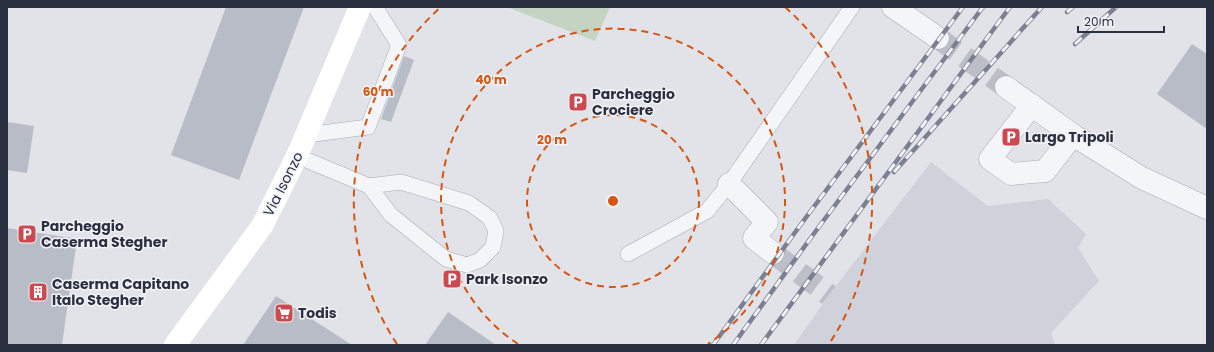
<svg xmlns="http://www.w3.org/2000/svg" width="1214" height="352" font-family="Poppins,sans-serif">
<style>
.built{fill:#cfd2db}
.green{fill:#c5d3c2}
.building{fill:#b8bcc6}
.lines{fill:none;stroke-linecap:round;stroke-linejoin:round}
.pedestrian-tunnel{stroke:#bcbfc7;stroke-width:22;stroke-dasharray:22 11;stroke-linecap:butt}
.tertiary-tunnel{stroke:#bcbfc7;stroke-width:22;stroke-dasharray:22 11;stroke-linecap:butt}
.service-casing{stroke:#a6aab3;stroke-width:16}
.pedestrian-casing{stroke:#a6aab3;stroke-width:23}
.minor-casing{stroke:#a6aab3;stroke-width:23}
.tertiary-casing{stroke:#a6aab3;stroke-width:23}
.service{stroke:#f4f5f8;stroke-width:15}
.pedestrian{stroke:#f4f5f8;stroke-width:22}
.minor{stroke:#f4f5f8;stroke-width:22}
.tertiary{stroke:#f4f5f8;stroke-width:22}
.secondary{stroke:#fff;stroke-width:22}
.rail-casing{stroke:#7b8192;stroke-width:4.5}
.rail{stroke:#f1f2f7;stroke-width:3;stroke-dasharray:9;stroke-linecap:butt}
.ring{fill:none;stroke:#d55511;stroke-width:2;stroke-dasharray:7 5}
.labels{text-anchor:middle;stroke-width:3;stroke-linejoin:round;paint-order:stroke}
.poi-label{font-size:14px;font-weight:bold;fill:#2a3040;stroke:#f1f2f7;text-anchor:start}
.street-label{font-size:14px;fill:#2a3040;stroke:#f1f2f7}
.centre{fill:#d55511;stroke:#f1f2f7;stroke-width:2}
.ring-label{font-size:12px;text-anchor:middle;font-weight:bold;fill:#d55511;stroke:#f1f2f7;stroke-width:3;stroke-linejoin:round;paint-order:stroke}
</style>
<rect width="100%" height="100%" fill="#e1e3e9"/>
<path class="built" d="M931,162L988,206L1048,199L1086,234L1078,248L1099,281L1051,333L1055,345H794L829,295Z"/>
<path class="green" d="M507,7H610L595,41Z"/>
<g class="building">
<path d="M226,7H304L239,180L171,155Z"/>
<path d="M1192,44L1207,54V129L1157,94Z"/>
<path d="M404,56L414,60L391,122L381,119Z"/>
<path d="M7,122L34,126L27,173L7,170Z"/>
<path d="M7,228L77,239L62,345H7Z"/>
<path d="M276,296L352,345H243Z"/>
<path d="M448,312L496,345H425Z"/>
</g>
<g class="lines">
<path class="pedestrian-tunnel" d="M773,253L829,295"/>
<path class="tertiary-tunnel" d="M938,38L1006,87"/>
<g class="service-casing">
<g id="service">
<path d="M307,135L368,127L399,45L375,7"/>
<path d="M297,156L369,186L391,215L446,259L467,265L480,260L493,247L496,231L490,218L469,203L401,182L369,186"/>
<path d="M628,254L707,211L729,184L852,7"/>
</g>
</g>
<g class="pedestrian-casing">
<path id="pedestrian" d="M729,184L767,222L754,238L773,253"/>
</g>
<g class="minor-casing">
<path id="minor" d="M1032,105L990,159L1011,174L1045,171L1073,135"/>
</g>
<g class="tertiary-casing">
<g id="tertiary">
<path d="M893,7L938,38"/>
<path d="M1006,87L1073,135L1142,178L1207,208"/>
</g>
</g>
<use href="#service" class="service"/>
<use href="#pedestrian" class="pedestrian"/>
<use href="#minor" class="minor"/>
<use href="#tertiary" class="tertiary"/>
<path class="secondary" d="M175,345L262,226L297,156L360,7"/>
<g class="rail-casing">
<g id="rail">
<path d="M1067,12L1073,7"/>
<path d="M1075,44L1116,7"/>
<path d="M894,172L1042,7"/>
<path d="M713,345L807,216L963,7"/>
<path d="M733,345L818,228L983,7"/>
<path d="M761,345L1010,7"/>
</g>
</g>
<use href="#rail" class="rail"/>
</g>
<g class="ring">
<circle cx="613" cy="201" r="86"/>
<path d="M518 344A172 172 0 1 1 708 344"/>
<path d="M397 344A259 259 0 0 1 441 7M785 7A259 259 0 0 1 829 344"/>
</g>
<defs>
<g id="parking-square" transform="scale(1)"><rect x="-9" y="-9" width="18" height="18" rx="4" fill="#ca4a50" stroke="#f1f2f7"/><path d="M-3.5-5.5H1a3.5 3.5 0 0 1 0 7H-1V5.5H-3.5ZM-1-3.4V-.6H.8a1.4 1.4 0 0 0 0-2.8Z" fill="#fff"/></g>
<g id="building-square" transform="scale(1)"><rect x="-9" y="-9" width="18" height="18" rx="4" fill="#ca4a50" stroke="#f1f2f7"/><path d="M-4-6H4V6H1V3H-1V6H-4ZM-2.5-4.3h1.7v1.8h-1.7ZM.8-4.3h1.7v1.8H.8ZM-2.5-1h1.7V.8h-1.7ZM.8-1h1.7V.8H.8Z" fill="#fff"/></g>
<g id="supermarket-square" transform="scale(1)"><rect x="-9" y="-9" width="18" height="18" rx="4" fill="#ca4a50" stroke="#f1f2f7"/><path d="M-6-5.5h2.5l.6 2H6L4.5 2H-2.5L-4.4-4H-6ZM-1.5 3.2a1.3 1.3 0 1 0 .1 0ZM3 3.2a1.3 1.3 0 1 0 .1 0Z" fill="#fff"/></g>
</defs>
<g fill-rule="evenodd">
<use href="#parking-square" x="578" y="102"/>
<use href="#parking-square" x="1011" y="137"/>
<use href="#parking-square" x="27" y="234"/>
<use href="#parking-square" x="452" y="279"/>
<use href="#building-square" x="38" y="292"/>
<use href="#supermarket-square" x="284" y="313"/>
</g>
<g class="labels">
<g class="poi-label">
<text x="592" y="99">Parcheggio<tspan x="592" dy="16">Crociere</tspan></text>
<text x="1025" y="142">Largo Tripoli</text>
<text x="41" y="231">Parcheggio<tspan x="41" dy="16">Caserma Stegher</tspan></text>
<text x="466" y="284">Park Isonzo</text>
<text x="52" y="289">Caserma Capitano<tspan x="52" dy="16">Italo Stegher</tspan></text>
<text x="298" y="318">Todis</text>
</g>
<g class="street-label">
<text transform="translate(283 184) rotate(-63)" y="5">Via Isonzo</text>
</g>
</g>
<circle cx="613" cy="201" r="6" class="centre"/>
<g class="ring-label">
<text x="491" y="84">40 m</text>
<text x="378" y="96">60 m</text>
<text x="552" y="144">20 m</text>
</g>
<rect width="1214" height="352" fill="none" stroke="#2a3040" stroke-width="16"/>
<path d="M1078 26v6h86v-6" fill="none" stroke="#2a3040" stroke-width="2"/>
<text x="1084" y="26" font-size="12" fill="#2a3040" stroke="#f1f2f7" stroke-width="3" paint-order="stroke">20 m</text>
</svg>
